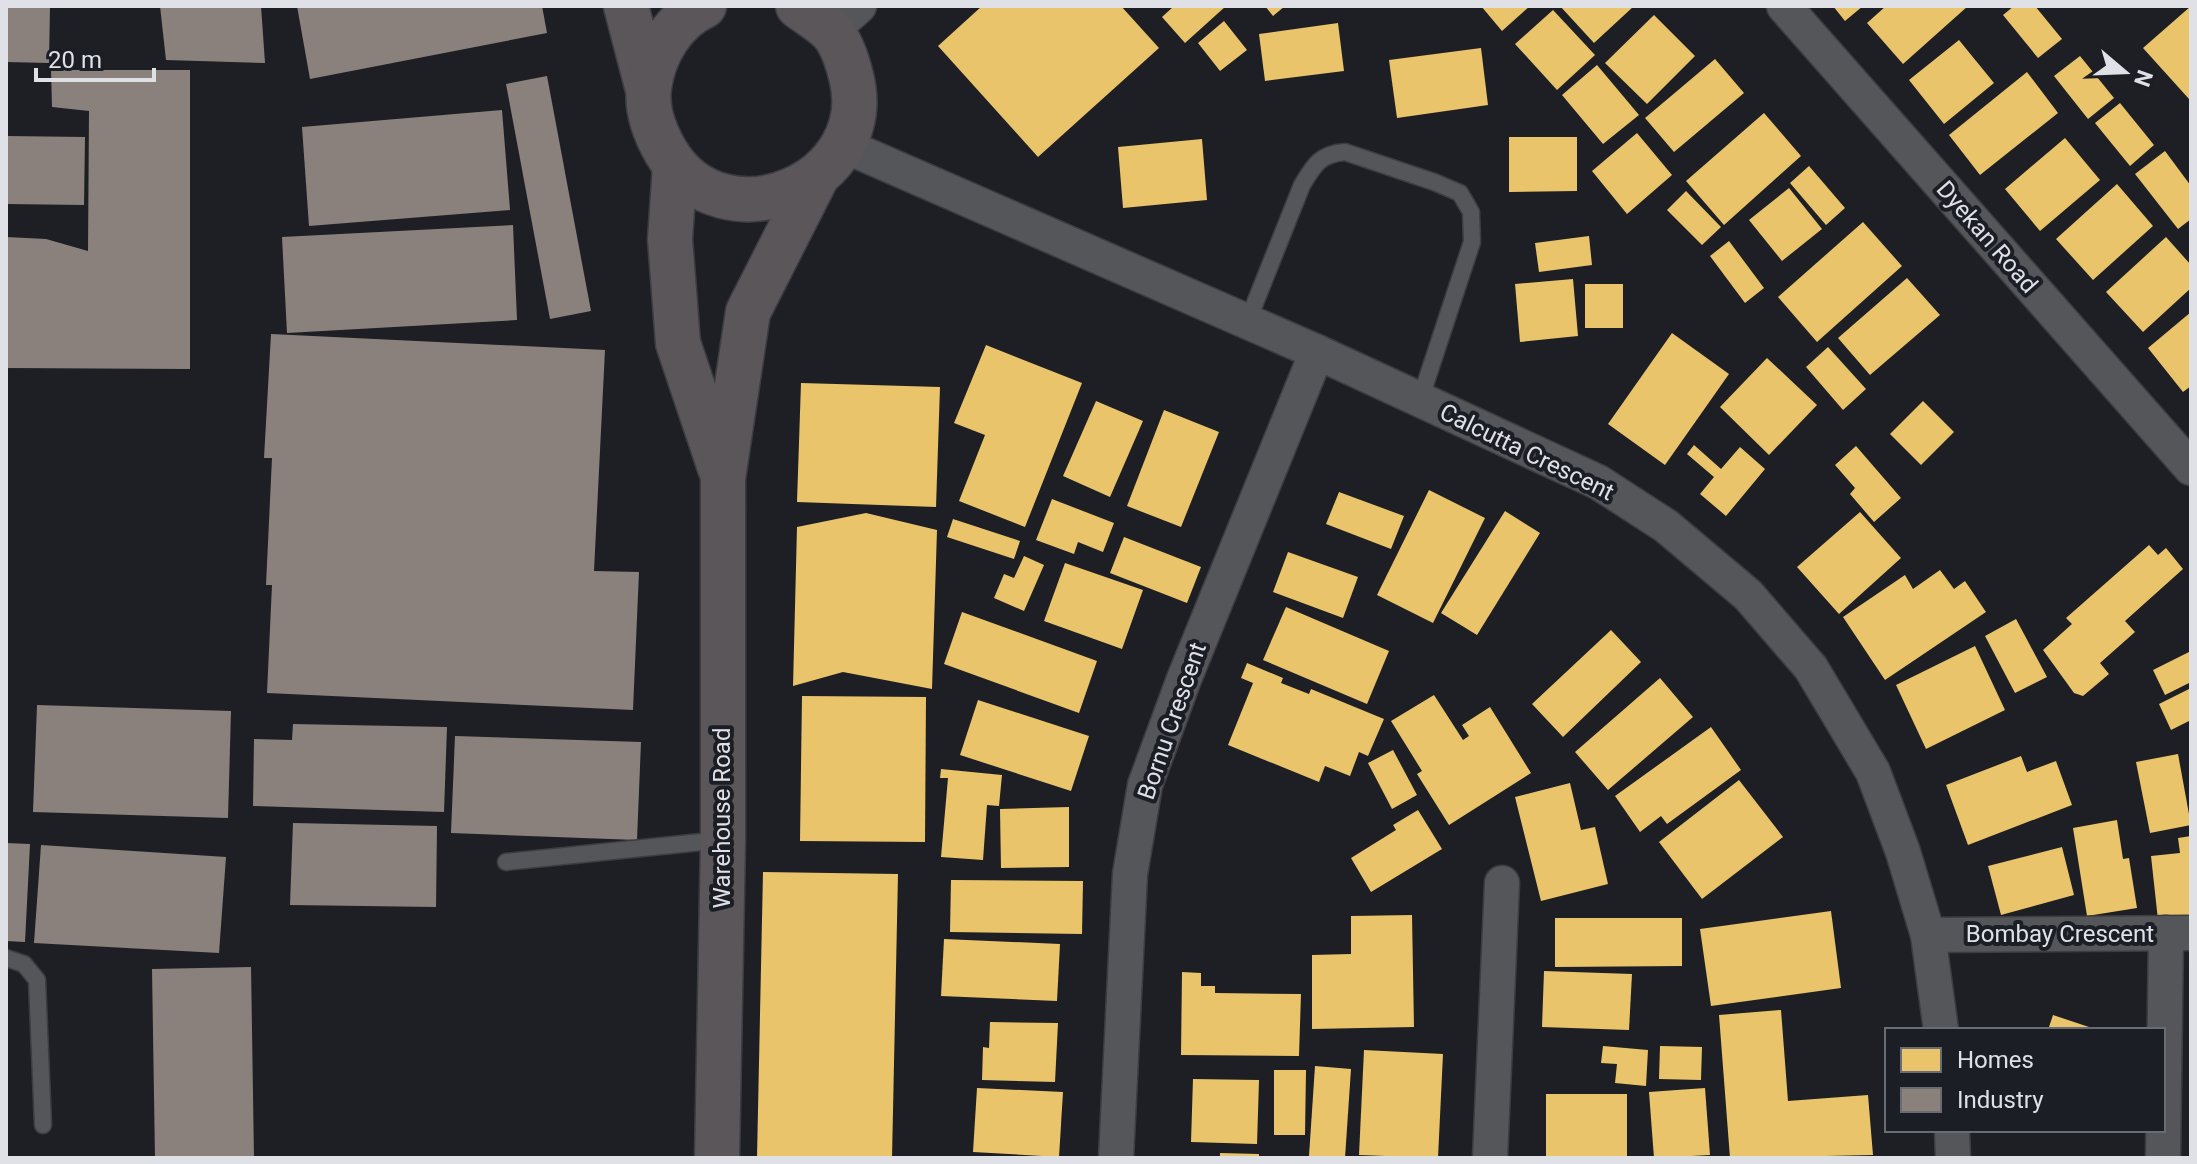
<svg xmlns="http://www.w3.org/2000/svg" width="2197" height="1164" font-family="Roboto,sans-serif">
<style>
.homes{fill:#e9c46a}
.industry{fill:#8a817c}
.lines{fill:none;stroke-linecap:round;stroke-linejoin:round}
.lane-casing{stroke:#3c3c41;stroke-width:19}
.street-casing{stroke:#3c3c41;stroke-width:37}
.secondary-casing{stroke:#3c3c41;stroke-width:47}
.lane{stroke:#55565a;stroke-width:16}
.street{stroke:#55565a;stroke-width:34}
.secondary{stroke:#5a565a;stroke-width:44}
.labels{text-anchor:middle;stroke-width:8;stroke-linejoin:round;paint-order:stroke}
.street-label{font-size:24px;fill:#e0e1e7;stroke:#1c1e26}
</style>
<rect width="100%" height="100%" fill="#1e1f24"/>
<g class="homes">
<path d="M982,6H1121L1159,48L1038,157L938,46Z"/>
<path d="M1174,6H1226L1185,43L1162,17Z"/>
<path d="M1265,6H1285L1273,16Z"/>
<path d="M1481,6H1530L1502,31Z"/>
<path d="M1560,6H1634L1594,43Z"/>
<path d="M1833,6H1863L1845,21Z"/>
<path d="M1886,6H1968L1903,64L1867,23Z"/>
<path d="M2014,6H2035L2062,39L2038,58L2003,15Z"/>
<path d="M2191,6V97L2189,99L2143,48Z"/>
<path d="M1553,10L1595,55L1557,90L1515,44Z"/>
<path d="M1654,15L1695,56L1647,104L1605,63Z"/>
<path d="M1224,21L1247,50L1220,71L1198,43Z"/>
<path d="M1338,23L1344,71L1265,81L1259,34Z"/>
<path d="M1959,40L1994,83L1944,124L1909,80Z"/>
<path d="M1481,48L1488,105L1397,118L1389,60Z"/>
<path d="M2080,56L2114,98L2088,119L2054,76Z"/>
<path d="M1715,59L1744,93L1674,152L1645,118Z"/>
<path d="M1597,65L1639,115L1603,144L1562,95Z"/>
<path d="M2027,72L2058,113L1980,175L1949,135Z"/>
<path d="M2120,103L2154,145L2130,166L2095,123Z"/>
<path d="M1764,113L1801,156L1724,225L1686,181Z"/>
<path d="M1637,133L1672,175L1627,214L1592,171Z"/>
<path d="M1509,137H1577V191L1509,192Z"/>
<path d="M2065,138L2100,180L2040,231L2005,189Z"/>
<path d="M1202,139L1207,200L1123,208L1118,147Z"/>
<path d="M2165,151L2191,186V219L2178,229L2135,174Z"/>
<path d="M1809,166L1845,208L1826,225L1790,183Z"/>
<path d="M2117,184L2153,226L2093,280L2056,239Z"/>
<path d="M1789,188L1822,229L1782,261L1749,220Z"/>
<path d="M1686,191L1721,227L1702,245L1667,210Z"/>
<path d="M1863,222L1902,266L1817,342L1778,297Z"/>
<path d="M1589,236L1592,265L1539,272L1535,243Z"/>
<path d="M2166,237L2191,265V288L2143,332L2106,292Z"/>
<path d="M1729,241L1764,288L1745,303L1710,256Z"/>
<path d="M1907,278L1940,315L1870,375L1838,338Z"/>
<path d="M1573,279L1578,336L1520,342L1515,284Z"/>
<rect x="1585" y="284" width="38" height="44"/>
<path d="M2191,312V386L2183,392L2148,348Z"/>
<path d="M1672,333L1729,374L1665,465L1608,424Z"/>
<path d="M986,345L1082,383L1025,527L959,501L985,435L954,423Z"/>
<path d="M1828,347L1866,389L1843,410L1806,367Z"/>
<path d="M1767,358L1817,405L1769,455L1720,407Z"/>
<path d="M801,383L940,387L936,507L797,502Z"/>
<path d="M1096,401L1143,421L1110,497L1063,476Z"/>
<path d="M1923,401L1954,432L1921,465L1890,434Z"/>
<path d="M1164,410L1219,432L1181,527L1127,506Z"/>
<path d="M1694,445L1721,469L1740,447L1765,469L1726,516L1700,494L1714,477L1687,454Z"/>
<path d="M1856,446L1901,498L1874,522L1850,494L1855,488L1835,465Z"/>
<path d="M1429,490L1485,518L1433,623L1377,595Z"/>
<path d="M1339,492L1404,516L1391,549L1326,524Z"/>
<path d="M1052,499L1114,523L1103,552L1078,542L1074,554L1036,540Z"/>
<path d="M1505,511L1540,533L1477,635L1441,613Z"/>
<path d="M1860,512L1901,558L1839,614L1797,567Z"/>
<path d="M866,513L937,530L932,689L843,672L793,686L797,527Z"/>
<path d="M953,519L1020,541L1014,559L947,537Z"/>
<path d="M1124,537L1201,567L1187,603L1110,573Z"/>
<path d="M2149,545L2158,555L2166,548L2183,569L2125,621L2135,632L2100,663L2109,674L2083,696L2074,693L2043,650L2072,624L2066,618Z"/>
<path d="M1288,552L1358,577L1343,618L1273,592Z"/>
<path d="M1024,556L1044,565L1024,611L994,598L1004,574L1014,578Z"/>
<path d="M1065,563L1143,590L1122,649L1044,621Z"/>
<path d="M1940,570L1954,589L1965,581L1986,612L1885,680L1843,617L1905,575L1913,589Z"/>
<path d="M1286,607L1389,651L1367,704L1263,660Z"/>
<path d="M962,612L1097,661L1079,713L944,664Z"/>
<path d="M2016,619L2047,677L2015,693L1985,636Z"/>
<path d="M1611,630L1641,662L1563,737L1532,704Z"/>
<path d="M1975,646L2005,710L1926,749L1896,685Z"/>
<path d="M2191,651V682L2165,695L2153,670Z"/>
<path d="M1247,663L1283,678L1281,683L1309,694L1311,689L1384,719L1368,756L1359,752L1350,776L1325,766L1319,782L1228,745L1253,683L1241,678Z"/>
<path d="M1660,678L1693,717L1608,790L1575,752Z"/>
<path d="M2191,688V720L2171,730L2159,704Z"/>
<path d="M1434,695L1463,740L1469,736L1462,725L1490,707L1531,773L1449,825L1417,774L1422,771L1391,721Z"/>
<path d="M802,696L926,697L925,842L800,841Z"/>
<path d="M978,700L1089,736L1071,791L960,755Z"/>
<path d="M1711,727L1741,770L1667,824L1661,816L1640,832L1615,796Z"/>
<path d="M1393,750L1417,795L1392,809L1368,763Z"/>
<path d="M2178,754L2191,825L2150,833L2136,762Z"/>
<path d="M2021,756L2027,772L2056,761L2072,805L1968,845L1946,785Z"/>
<path d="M941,769L1002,775L999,806L987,805L983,860L941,857L948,778H940Z"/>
<path d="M1739,780L1783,837L1702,899L1659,842Z"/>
<path d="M1570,783L1581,830L1595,827L1608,884L1541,901L1515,797Z"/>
<path d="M1069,807V867L1001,868L1000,809Z"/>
<path d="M1418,810L1442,849L1371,892L1351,858L1396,830L1393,825Z"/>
<path d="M2117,820L2123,859L2129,858L2137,908L2087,916L2073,828Z"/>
<path d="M2191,836V916L2158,920L2151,856L2180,853L2178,838Z"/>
<path d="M2062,847L2074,895L2001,915L1988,866Z"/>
<path d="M763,872L898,874L892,1158H757Z"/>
<path d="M951,880L1083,881L1082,934L950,932Z"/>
<path d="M1831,911L1841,988L1711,1006L1700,929Z"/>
<path d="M1412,915L1414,1027L1312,1029V955L1351,954V916Z"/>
<path d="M1555,918H1682V966L1555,967Z"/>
<path d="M944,939L1060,944L1057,1001L941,996Z"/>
<path d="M1544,971L1632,974L1629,1030L1542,1027Z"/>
<path d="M1182,972L1201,973V986H1215V993L1301,994L1299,1056L1181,1055Z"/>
<path d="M1781,1010L1788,1101L1868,1095L1873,1155L1730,1158L1719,1015Z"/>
<path d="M2053,1015L2089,1027L2087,1030H2048Z"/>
<path d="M990,1022L1058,1023L1055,1082L982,1080L983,1047L989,1048Z"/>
<path d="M1603,1046L1648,1050L1646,1086L1615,1083L1617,1064L1601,1063Z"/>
<path d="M1660,1046L1702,1047L1701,1080L1659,1079Z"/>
<path d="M1364,1050L1443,1054L1438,1158L1359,1155Z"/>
<path d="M1315,1066L1351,1069L1345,1158L1309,1156Z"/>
<path d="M1274,1070H1306L1305,1135H1274Z"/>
<path d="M1193,1079L1259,1080L1257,1144L1191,1142Z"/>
<path d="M977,1088L1063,1092L1059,1157L973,1152Z"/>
<path d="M1705,1088L1710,1155L1654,1158L1649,1092Z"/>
<rect x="1546" y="1094" width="81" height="62"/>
<path d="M1220,1153L1259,1154V1158H1220Z"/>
</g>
<g class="industry">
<path d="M6,6H50L49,63L6,62Z"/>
<path d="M160,6H261L265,63L166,60Z"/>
<path d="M297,6H542L547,33L310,79Z"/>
<path d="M51,70H190V369L6,368V237L46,239L88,251L89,111L52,107Z"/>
<path d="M547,76L591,311L550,319L506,84Z"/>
<path d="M502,110L510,210L309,226L302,127Z"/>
<path d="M6,136L85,137L84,205L6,204Z"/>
<path d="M513,225L517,320L287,333L282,237Z"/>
<path d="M271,334L605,350L594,571L639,572L633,710L267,693L272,585H266L272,458H264Z"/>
<path d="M37,705L231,711L228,818L33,812Z"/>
<path d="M293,724L447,727L444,812L253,806L254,739L292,740Z"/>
<path d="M455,736L641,742L637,840L451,833Z"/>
<path d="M293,823L437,826L436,907L290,905Z"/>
<path d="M6,843L30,844L25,942L6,941Z"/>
<path d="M41,845L226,857L219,953L34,943Z"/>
<path d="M251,967L254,1158H155L152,969Z"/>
</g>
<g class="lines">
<g class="lane-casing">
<g id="lane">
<path d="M1247,323L1302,185C1314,165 1320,154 1345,152L1434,182L1460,193L1471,212L1472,242L1420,400"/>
<path d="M506,862L721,840"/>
<path d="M6,958L24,964L37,980L43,1125"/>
</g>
</g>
<g class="street-casing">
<g id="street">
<path d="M1784,6L2191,468"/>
<path d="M831,31L859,6"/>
<path d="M843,145L1317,352L1598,482L1666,526L1748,595L1811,668L1873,772L1903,852L1928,935L1941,1030"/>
<path d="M1928,935L2191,933"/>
<path d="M1952,1130L1953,1158"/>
<path d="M1116,1158L1130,874L1145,785L1184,679L1317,352"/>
<path d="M1490,1158L1502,883"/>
<path d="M2163,1158L2166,933"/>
</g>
</g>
<g class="secondary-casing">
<g id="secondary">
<path d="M626,6L648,90"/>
<path d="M704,6C673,20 653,55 649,88C646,111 655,133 666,152C723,249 879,183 851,76C847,60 842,44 832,32C823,22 808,14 798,6"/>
<path d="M675,166L670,239L678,343L720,468"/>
<path d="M717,1158L723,840V478L748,312L817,176"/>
</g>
</g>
<use href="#lane" class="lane"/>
<use href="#street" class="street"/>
<use href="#secondary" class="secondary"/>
</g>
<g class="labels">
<g class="street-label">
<text transform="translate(1987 237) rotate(49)" y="8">Dyekan Road</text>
<text transform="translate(1527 452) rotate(26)" y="8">Calcutta Crescent</text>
<text transform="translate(1172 721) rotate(-71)" y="8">Bornu Crescent</text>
<text transform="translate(722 818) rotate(-90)" y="8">Warehouse Road</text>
<text x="2060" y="942">Bombay Crescent</text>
</g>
</g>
<rect width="2197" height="1164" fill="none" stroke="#e0e1e7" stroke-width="16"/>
<rect x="1885" y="1028" width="280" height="104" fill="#1c1e26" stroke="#6a6c73" stroke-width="2"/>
<rect x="1901" y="1048" width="40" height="24" fill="#e9c46a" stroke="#6a6c73" stroke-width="2"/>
<text x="1957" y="1068" font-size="24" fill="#e0e1e7">Homes</text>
<rect x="1901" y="1088" width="40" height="24" fill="#8a817c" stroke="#6a6c73" stroke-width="2"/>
<text x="1957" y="1108" font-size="24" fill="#e0e1e7">Industry</text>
<g transform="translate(2125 72) rotate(109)" stroke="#1c1e26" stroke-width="6" paint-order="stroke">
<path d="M0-6L14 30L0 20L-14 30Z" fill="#e0e1e7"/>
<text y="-12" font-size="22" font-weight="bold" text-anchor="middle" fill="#e0e1e7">N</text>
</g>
<path d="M36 68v12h118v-12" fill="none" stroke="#e0e1e7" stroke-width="4"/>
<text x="48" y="68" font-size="24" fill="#e0e1e7" stroke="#1c1e26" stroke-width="6" paint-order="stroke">20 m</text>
</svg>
